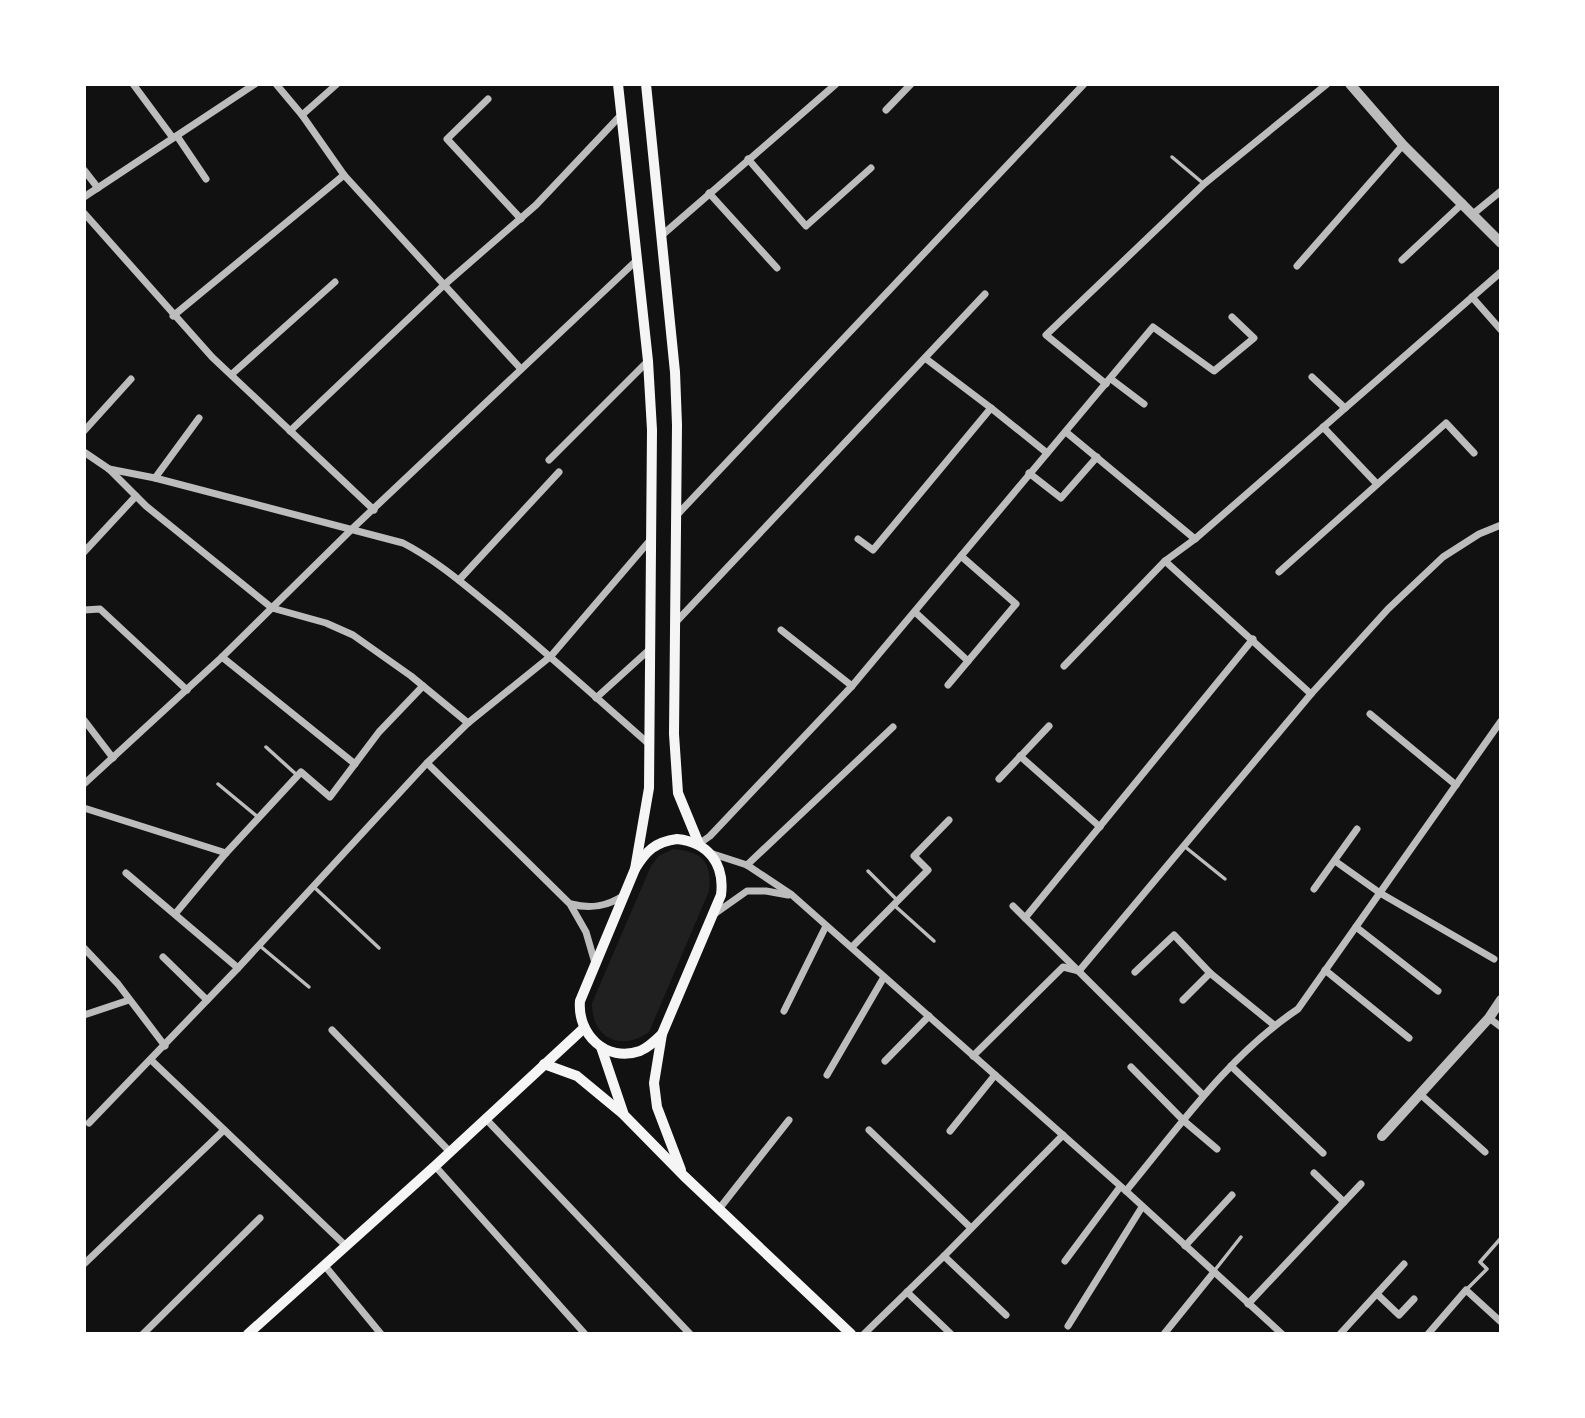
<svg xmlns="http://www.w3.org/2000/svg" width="1585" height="1418" font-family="'Exo 2',sans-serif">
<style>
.green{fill:#202020}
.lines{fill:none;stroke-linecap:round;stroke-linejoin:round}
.service{stroke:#bcbcbc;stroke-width:3.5}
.minor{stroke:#bcbcbc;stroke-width:7}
.tertiary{stroke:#bcbcbc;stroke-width:10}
.secondary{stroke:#f5f5f5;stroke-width:10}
</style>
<rect width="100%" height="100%" fill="#111"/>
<path class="green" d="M673,849C702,852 712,861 709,891L649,1032C620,1052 592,1038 592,1003L651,866L659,856Z"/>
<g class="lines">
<g class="service">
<path d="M1172,157L1204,184"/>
<path d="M266,747L298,776"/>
<path d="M218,784L259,818"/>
<path d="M1184,846L1225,879"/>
<path d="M868,871L897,900"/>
<path d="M314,887L379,948"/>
<path d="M895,906L934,941"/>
<path d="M260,946L309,987"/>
<path d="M1215,1270L1241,1237"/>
<path d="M1467,1289L1487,1269L1480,1262L1501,1238"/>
</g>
<g class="minor">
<path d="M133,84L173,138"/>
<path d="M276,84L302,115L344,175L521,369"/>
<path d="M488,99L447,139L521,219"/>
<path d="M886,110L911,84"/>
<path d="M302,115L337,84"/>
<path d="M177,136L206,179"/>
<path d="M748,159L806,226L871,168"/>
<path d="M84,170L98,188"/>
<path d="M709,193L777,268"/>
<path d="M84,197L255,84"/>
<path d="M84,213L212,357L374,510"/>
<path d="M1473,214L1501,191"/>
<path d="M661,236L836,84"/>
<path d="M1402,260L1463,203"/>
<path d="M1297,266L1403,145"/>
<path d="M1472,297L1501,330"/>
<path d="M173,316L344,175"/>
<path d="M925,358L991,408"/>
<path d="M232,374L335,282"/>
<path d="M1312,377L1345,408"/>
<path d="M1111,379L1144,404"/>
<path d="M1106,384L1046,335L1204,184L1327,84"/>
<path d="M1323,427L1377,484"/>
<path d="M84,431L131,379"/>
<path d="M290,431L444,285L536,205L621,115"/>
<path d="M1066,432L1195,539"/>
<path d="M84,452L109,469L146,506L272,608L326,623L353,635L411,676L468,723"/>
<path d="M549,460L648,361"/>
<path d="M109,469L155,478L403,543C438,561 468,588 499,613C550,656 599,700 649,744"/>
<path d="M1029,473L1061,498L1097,457"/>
<path d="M155,478L199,418"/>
<path d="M676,516L1084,84"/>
<path d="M858,539L873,550L991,408L1047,453"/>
<path d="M84,552L136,496"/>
<path d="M1165,561L1311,694"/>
<path d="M1279,572L1446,423L1474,453"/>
<path d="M459,580L559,472"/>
<path d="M84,610L100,609L187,690"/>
<path d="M915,612L968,661"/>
<path d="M675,623L985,294"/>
<path d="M781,630L852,686"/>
<path d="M222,657L355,764"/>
<path d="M1064,666L1165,561L1195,539L1501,272"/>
<path d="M948,685L1016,604L961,556"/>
<path d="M596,698L650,649"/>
<path d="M1370,714L1456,785"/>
<path d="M84,720L113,758"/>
<path d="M1020,756L1100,827"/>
<path d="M427,763L570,904L586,932L595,963"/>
<path d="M999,779L1049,726"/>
<path d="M84,784L222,657L353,528L637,260"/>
<path d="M84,808L226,853"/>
<path d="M699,844L710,836L852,686L1153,327L1214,371L1254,338L1232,317"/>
<path d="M710,853L747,865L792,895L1126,1191L1282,1334"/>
<path d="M1335,861L1380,893L1494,959"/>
<path d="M747,865L893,727"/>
<path d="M126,873L238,968"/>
<path d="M1314,889L1357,829"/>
<path d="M571,904C590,909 606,907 623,896"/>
<path d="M1013,906L1203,1095"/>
<path d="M175,914L226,853L301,772L330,797L379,732L423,686"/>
<path d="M713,915L747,891H766L788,895"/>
<path d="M1025,918L1253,639"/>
<path d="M1356,927L1438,991"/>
<path d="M852,947L928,870L914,856L949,820"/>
<path d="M84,948L118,984L165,1046"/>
<path d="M163,957L207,1000"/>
<path d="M1325,970L1409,1038"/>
<path d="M1135,972L1174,935L1210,973L1274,1025"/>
<path d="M1183,1000L1210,973"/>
<path d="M784,1011L826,926"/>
<path d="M84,1015L129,1000"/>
<path d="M1489,1018L1501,1027"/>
<path d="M332,1030L450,1152"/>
<path d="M973,1056L1063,967L1079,971L1311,694L1388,609L1443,557L1479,534L1501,525"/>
<path d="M151,1060L346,1246"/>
<path d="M885,1061L929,1016"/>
<path d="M1231,1066L1323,1153"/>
<path d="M1131,1067L1184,1121L1217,1149"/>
<path d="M827,1075L884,977"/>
<path d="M1420,1094L1485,1152"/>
<path d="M485,1118L690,1334"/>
<path d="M89,1123L238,968L427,763L468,723L551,656L652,538"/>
<path d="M869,1130L971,1228"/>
<path d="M950,1131L995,1075"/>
<path d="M435,1166L585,1334"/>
<path d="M1314,1173L1344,1202"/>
<path d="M1126,1191C1179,1127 1228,1056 1298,1009L1501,721"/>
<path d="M719,1209L789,1120"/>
<path d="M1185,1246L1232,1195"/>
<path d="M944,1256L1006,1315"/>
<path d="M1065,1261L1120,1187"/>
<path d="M84,1264L224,1130"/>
<path d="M325,1266L381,1334"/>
<path d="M907,1292L951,1334"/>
<path d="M1377,1294L1399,1315L1414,1299"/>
<path d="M1248,1304L1361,1184"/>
<path d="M1068,1326L1142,1207"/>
<path d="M143,1334L260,1218"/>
<path d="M864,1334L944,1256L1063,1135"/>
<path d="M1164,1334L1214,1272"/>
<path d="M1340,1334L1404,1264"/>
<path d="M1428,1334L1466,1290L1501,1322"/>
</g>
<g class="tertiary">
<path d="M1350,84L1403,145L1501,243"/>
<path d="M1382,1136L1489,1018L1501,1000"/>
</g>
<g class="secondary">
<path d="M618,84L648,361L652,430L649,788L635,869"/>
<path d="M646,84L675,372L677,425L674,734L678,793L699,844"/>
<path d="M677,839C708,842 725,864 721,895L662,1034C655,1041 649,1047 640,1051C606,1063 577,1034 580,1001L635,869C646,851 655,842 677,839Z"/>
<path d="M662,1034L654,1083L657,1107L681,1170"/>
<path d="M601,1047L624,1115L684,1176L851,1334"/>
<path d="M544,1064L577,1076L623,1114"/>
<path d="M248,1334L435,1166L584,1028"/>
</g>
</g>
<rect width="1585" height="1418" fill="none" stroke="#ffffff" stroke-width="172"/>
</svg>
